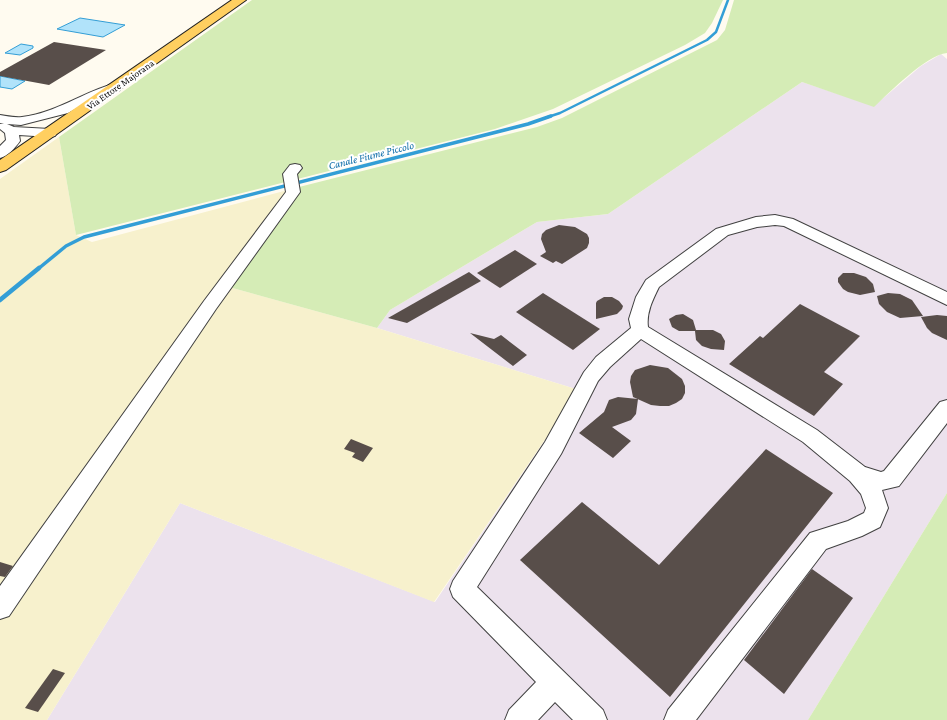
<svg xmlns="http://www.w3.org/2000/svg" width="947" height="720" font-family="'Crimson Pro',serif">
<style>
.industrial{fill:#ece2ed}
.farmland{fill:#f7f1cd}
.green{fill:#d5ecb6}
.water{fill:#b1e3fa;stroke:#339ed6}
.lines{fill:none;stroke-linecap:round;stroke-linejoin:round}
.stream-far2{stroke:#339ed6;stroke-width:2.5}
.stream-far1{stroke:#339ed6;stroke-width:3.5}
.stream{stroke:#339ed6;stroke-width:4.5}
.building{fill:#584e4a}
.minor-casing{stroke:#414141;stroke-width:2}
.major-casing{stroke:#1f1f1f;stroke-width:2}
.minor{fill:#fff;fill-rule:evenodd}
.major{fill:#ffcf60;fill-rule:evenodd}
.labels{text-anchor:middle;stroke-width:4;stroke-linejoin:round;paint-order:stroke}
.far-street-label{font-size:10px;fill:#0e0e0e;stroke:#fff}
.far-water-label{font-size:11px;font-style:italic;fill:#0f6ea9;stroke:#fff}
</style>
<rect width="100%" height="100%" fill="#fffbf0"/>
<path class="industrial" d="M941,54L947,59V493L808,720H47L180,503L435,602L579,390L377,328L390,310L537,222L608,214L802,82L874,106L921,66Z"/>
<path class="farmland" d="M59,137L76,235L92,242L299,187L229,287L377,328L579,390L434,602L180,503L47,720H0V179Z"/>
<g class="green">
<path d="M252,0H723L712,23L705,33L685,45L553,109L495,129L76,235L59,137Z"/>
<path d="M734,0H947V53C926,55 890,92 874,107L802,82L608,214L537,222L390,310L377,328L229,287L299,187L537,127L562,118L717,40L725,30Z"/>
<path d="M947,493V720H808Z"/>
</g>
<g class="water">
<path d="M80,18L125,25L103,37L57,29Z"/>
<path d="M21,44L33,46V48L20,55L5,53Z"/>
<path d="M0,76L25,81L12,89L0,87Z"/>
</g>
<g class="lines">
<path class="stream-far2" d="M548,117L560,113L707,40L716,32L728,0"/>
<path class="stream-far1" d="M38,269L66,246L84,237L528,124L551,116"/>
<path class="stream" d="M0,300L39,268"/>
</g>
<g class="building">
<path d="M54,42L106,50L49,85L0,76V72Z"/>
<path d="M559,225L575,227L587,234L589,238V243L587,248L562,264L556,261L553,263L540,256L546,252L541,239L542,234L546,230Z"/>
<path d="M515,250L537,264L500,288L477,273Z"/>
<path d="M469,272L481,281L407,323L388,318Z"/>
<path d="M843,273H854L866,277L873,284L875,292L860,295L848,292L843,289L838,282V278Z"/>
<path d="M543,293L600,329L573,350L516,312Z"/>
<path d="M888,293L900,294L912,300L923,316L900,318L887,312L879,304L877,296Z"/>
<path d="M604,297H612L619,301L623,306L622,309L617,314L596,319V303L597,301Z"/>
<path d="M800,304L860,336L824,372L843,384L814,416L729,364L760,336L763,338Z"/>
<path d="M683,314L693,320L696,330H713L721,334L725,341L724,350L711,349L702,346L696,340L695,331H679L672,327L669,319L676,315Z"/>
<path d="M937,315L947,316V340L932,333L927,328L921,317Z"/>
<path d="M470,333L494,339L501,335L527,355L513,366Z"/>
<path d="M650,365L668,368L682,379L685,386V393L682,399L676,403L669,406H660L651,405L633,397L630,382L631,376L635,370Z"/>
<path d="M618,397L638,399L636,414L631,420L612,427L631,441L613,458L579,433L604,412L609,400Z"/>
<path d="M351,439L373,448L363,462L352,457L355,453L344,449Z"/>
<path d="M766,449L833,493L670,697L520,560L582,502L659,565Z"/>
<path d="M0,562L13,566L5,577L0,576Z"/>
<path d="M812,569L853,598L784,694L744,660Z"/>
<path d="M53,669L65,673L38,712L25,708Z"/>
</g>
<g class="lines">
<g class="minor-casing">
<g id="minor">
<path d="M116,83L120,84L122,87L120,90L89,101L68,113L21,125L7,124L14,127L50,129L55,130L57,133L55,136L50,137L19,135L20,141C15,148 8,156 0,158V146L6,140L5,133L0,129V124L4,123H0V115C7,116 15,118 22,117C56,113 83,92 116,83Z"/>
<path d="M295,164L300,165L302,168L297,174L300,192L216,309L9,616L0,619V586L204,301L286,192L283,174L290,165Z"/>
<path d="M775,215L793,219L947,292V305L784,226L775,225L757,227L728,235L659,287C653,299 646,313 648,327L817,430L865,467L881,472L884,471L940,402L947,400V423L899,486L882,490L888,508L880,527L862,536L826,549L696,720H664L668,710L810,533L848,521L864,513L866,508L861,494L850,481L803,442L641,339L610,367L598,381L561,454L477,587L603,710L607,720H573L555,702L538,720H505L509,710L536,682L453,597L450,589L453,581L545,442L584,372L596,357L631,328L629,319L636,297L646,280L716,229L756,217Z"/>
</g>
</g>
<g class="major-casing">
<path id="major" d="M232,0H246L6,170L0,172V160Z"/>
</g>
<use href="#minor" class="minor"/>
<use href="#major" class="major"/>
</g>
<g class="labels">
<g class="far-street-label">
<text transform="translate(120 84) rotate(-35)" y="4">Via Ettore Majorana</text>
</g>
<g class="far-water-label">
<text transform="translate(371 155) rotate(-14)" y="4">Canale Fiume Piccolo</text>
</g>
</g>
</svg>
